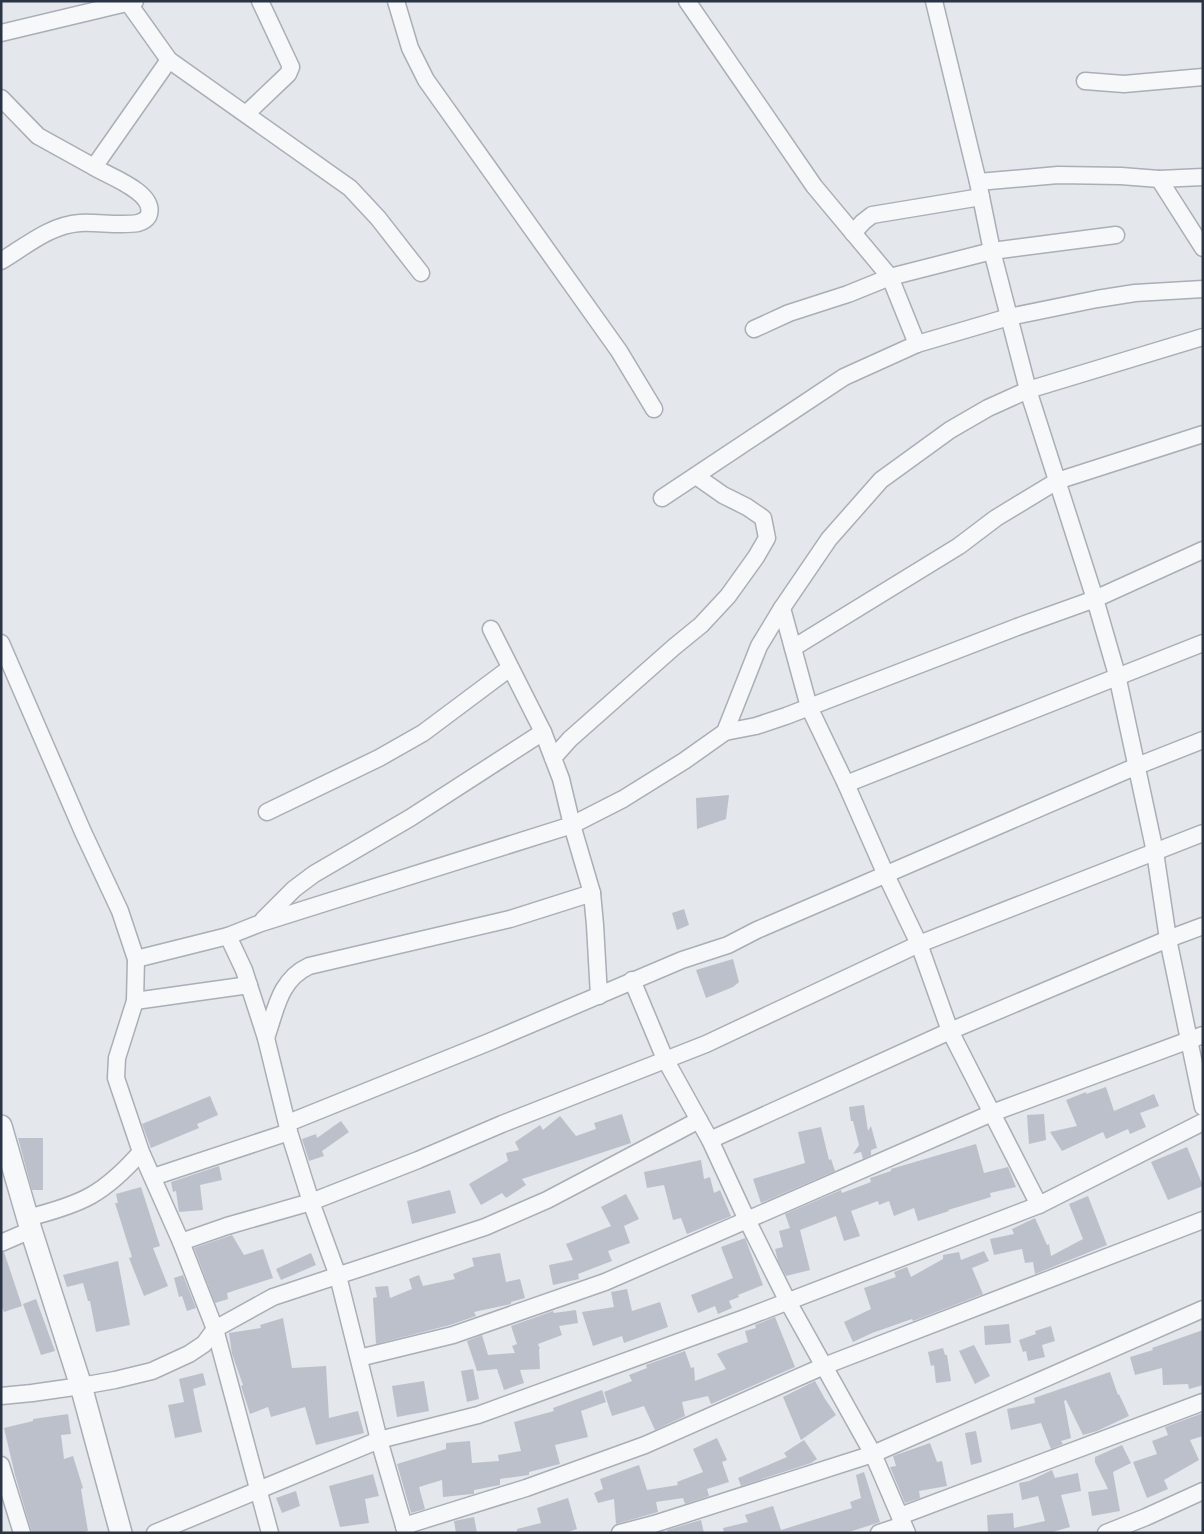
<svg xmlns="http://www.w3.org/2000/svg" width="1204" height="1534" font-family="'Fira Sans',sans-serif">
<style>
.building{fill:#bbc0ca}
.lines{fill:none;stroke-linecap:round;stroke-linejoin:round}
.minor-casing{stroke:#a9aeb7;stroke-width:19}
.tertiary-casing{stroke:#a9aeb7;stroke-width:24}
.minor{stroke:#f7f8fa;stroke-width:16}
.tertiary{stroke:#f7f8fa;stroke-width:21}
</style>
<rect width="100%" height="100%" fill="#e4e7ec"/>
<g class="building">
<path d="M729,795L726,819L697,829L696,798Z"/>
<path d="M684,909L689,925L677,930L672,913Z"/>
<path d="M733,959L739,982L733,987L706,998L696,970Z"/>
<path d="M1106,1087L1114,1111L1154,1094L1159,1106L1140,1113L1146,1127L1130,1134L1128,1129L1106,1139L1103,1132L1062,1151L1050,1132L1077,1126L1066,1100L1086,1092V1094Z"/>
<path d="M210,1096L218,1115L197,1124L199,1128L151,1148L142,1124Z"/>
<path d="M864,1105L868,1131L871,1126L877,1148L871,1150V1155L863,1159L861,1152L853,1154L859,1145L853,1121H851L849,1107Z"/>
<path d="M622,1114L631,1143L522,1179L526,1185L506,1198L502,1193L481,1205L469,1184L508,1161L506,1153L519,1150L515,1142L540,1125L543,1130L560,1116L576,1136L596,1129L594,1123Z"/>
<path d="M1044,1114L1046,1140L1029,1144L1027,1115Z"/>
<path d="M341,1121L349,1132L322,1151L324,1156L309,1161L302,1139L316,1134L317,1138Z"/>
<path d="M821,1127L829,1160L831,1159L835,1171L761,1203L753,1179L805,1163L798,1132Z"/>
<path d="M18,1138H43V1190H32Z"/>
<path d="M976,1144L984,1173L1008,1167L1016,1187L990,1193L991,1197L948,1210L949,1211L918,1221L914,1208L894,1216L889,1201L879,1205L878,1201L851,1211L860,1236L844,1241L836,1216L800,1230L810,1270L786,1276L778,1261L775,1249L783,1247L779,1231L790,1228L785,1214L841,1190L842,1193L871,1182L870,1178L891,1171V1169Z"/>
<path d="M1187,1147L1203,1186L1168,1200L1151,1162Z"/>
<path d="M701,1160L704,1179L710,1177L714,1193L720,1190L731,1216L687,1234L681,1218L673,1220L664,1185L647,1188L644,1172Z"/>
<path d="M219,1166L222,1180L200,1185L203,1210L179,1212L176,1191L173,1192L171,1182Z"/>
<path d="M141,1187L160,1246L153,1248L168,1286L144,1296L129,1258L132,1257L115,1203H118L116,1194Z"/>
<path d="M450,1190L456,1213L412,1224L407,1201Z"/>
<path d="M626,1194L639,1219L624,1226L630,1243L608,1251L612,1261L578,1274L579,1279L553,1285L549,1265L573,1260L566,1244L611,1226L601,1207Z"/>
<path d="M1088,1196L1107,1245L1035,1274L1033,1262L1025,1263L1022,1249L994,1255L990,1239L1014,1234L1012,1229L1035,1218L1047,1245L1049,1244L1051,1256L1083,1239L1069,1204Z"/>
<path d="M232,1235L244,1255L263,1249L273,1278L227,1293L228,1299L215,1303L194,1248Z"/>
<path d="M745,1238L763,1285L738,1295L739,1297L729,1301L732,1308L718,1314L715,1306L698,1313L691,1295L733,1278L721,1247Z"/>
<path d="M984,1251L989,1261L972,1268L983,1294L913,1321L912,1319L872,1333L853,1342L844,1322L871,1309L864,1288L896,1277L894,1272L907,1267L911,1277L943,1259V1255L959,1252L961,1260Z"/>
<path d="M4,1252L22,1306L4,1312L1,1304V1253Z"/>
<path d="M311,1253L316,1265L281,1280L276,1269Z"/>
<path d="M500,1253L506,1282L520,1279L525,1298L511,1302V1304L474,1312L476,1316L450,1325L376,1344L373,1298L377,1297L375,1287L388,1286L390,1298L412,1289L409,1279L419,1275L423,1286L455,1279L453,1274L474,1266L472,1258Z"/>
<path d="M118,1261L130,1325L96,1332L90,1301H88L83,1283L67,1287L63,1275Z"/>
<path d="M183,1275L196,1308L187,1311L182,1296L179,1297L174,1278Z"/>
<path d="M627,1289L632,1311L660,1302L668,1327L624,1343L622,1336L593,1346L582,1312L614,1307L611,1292Z"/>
<path d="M36,1299L55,1351L41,1355L23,1304Z"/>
<path d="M576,1310L578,1323L559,1326L562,1335L538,1344L540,1349H539L540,1369L520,1370L524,1383L504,1390L497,1369L477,1371L467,1341L482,1335L488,1355L515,1353L512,1346L517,1344L511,1326L553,1311L554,1313Z"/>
<path d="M775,1317L795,1367L711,1404L708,1396L682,1402L685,1416L655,1430L644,1406L612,1416L604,1392L632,1381L629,1375L647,1368L646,1365L685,1351L691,1368L694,1367L695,1381L726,1369L717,1354L723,1351L748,1342L745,1331L756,1328L755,1325Z"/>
<path d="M283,1318L292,1368L326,1366L329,1418L358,1411L364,1433L316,1445L305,1407L271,1417L268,1407L250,1414L241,1386L243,1385L232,1354L229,1333L261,1328L260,1325Z"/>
<path d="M1009,1324L1011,1343L985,1345L984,1326Z"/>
<path d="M1051,1326L1055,1341L1042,1345L1045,1357L1028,1361L1026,1351L1023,1352L1019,1340L1036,1334L1035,1331Z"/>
<path d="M1203,1330V1385L1189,1389L1188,1384L1163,1385L1162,1368L1135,1375L1130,1357L1153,1350L1152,1348Z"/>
<path d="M974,1345L990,1376L975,1384L959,1351Z"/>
<path d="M943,1348L945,1355H947L951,1381L936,1383L934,1365L931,1366L928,1352Z"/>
<path d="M473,1369L479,1399L467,1402L461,1371Z"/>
<path d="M1110,1372L1118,1395L1119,1394L1129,1416L1097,1431L1083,1435L1066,1400L1064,1401L1071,1438L1061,1441L1063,1444L1051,1449L1041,1423L1011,1430L1007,1409L1035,1403L1034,1398Z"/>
<path d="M203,1373L206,1385L193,1389L202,1432L175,1438L168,1405L184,1402L179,1379Z"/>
<path d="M424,1381L429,1411L397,1417L392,1386Z"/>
<path d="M815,1381L825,1399L836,1415L801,1440L783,1397Z"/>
<path d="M602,1390L606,1402L581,1411L588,1437L555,1445L560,1464L529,1472V1475L500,1479V1485L474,1490V1494H472L443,1497L442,1480L419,1487L425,1509L411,1513L397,1464L446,1449V1443L470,1441L472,1463L499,1461L498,1455L521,1451L514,1422L554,1411L553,1408Z"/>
<path d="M1203,1413V1436L1190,1440L1199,1460L1164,1480L1168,1489L1147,1498L1133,1462L1157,1454L1152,1441L1168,1435L1165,1427Z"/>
<path d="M68,1414L71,1434L61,1435L64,1459L73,1456L83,1488L81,1489L88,1531L80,1533H32L15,1475L4,1428L33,1421V1419Z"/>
<path d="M976,1431L982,1462L971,1465L965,1433Z"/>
<path d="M717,1438L727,1460L722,1462L729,1482L707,1489L709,1496L685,1504L683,1498L656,1502L658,1512L616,1524L614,1499L598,1503L594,1493L603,1489L600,1479L639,1465L647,1490L678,1485L677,1482L703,1472L693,1449Z"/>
<path d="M804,1440L817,1459L811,1463L741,1486L738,1478L787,1457L784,1453Z"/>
<path d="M930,1443L937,1462L942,1461L947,1486L919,1491L920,1498L905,1503L890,1467L896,1466L893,1456Z"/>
<path d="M1122,1445L1131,1463L1113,1472L1120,1511L1092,1516L1088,1492L1108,1489L1095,1462V1457Z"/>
<path d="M1052,1470L1055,1478L1078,1473L1081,1491L1061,1495L1070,1527L1049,1533H988L987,1515L1013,1513L1014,1528L1045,1521L1038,1496L1022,1500L1019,1483L1029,1481Z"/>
<path d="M864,1472L880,1522L846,1533H724L723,1528L748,1522L745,1515L773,1506L781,1530L852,1508L850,1502L861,1498L856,1475Z"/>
<path d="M373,1474L379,1496L365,1499L369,1523L340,1527L329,1486Z"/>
<path d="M296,1491L300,1506L282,1513L276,1498Z"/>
<path d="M568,1498L577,1529L565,1533H517V1529L541,1523L537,1508Z"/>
<path d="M474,1517L477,1533H456L454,1521Z"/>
<path d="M701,1520L704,1533H668L667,1530Z"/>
</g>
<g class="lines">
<g class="minor-casing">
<g id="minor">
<path d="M127,1L169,60L350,188L378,218L421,273"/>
<path d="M396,1L410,48L426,80L619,351L654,409"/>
<path d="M687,1L814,186L890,277L917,344"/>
<path d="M934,1L978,182L992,251L1028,390L1095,599L1117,675L1155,852L1168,939L1203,1107"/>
<path d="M1,33L135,1"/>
<path d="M1085,81L1124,84L1203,77"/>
<path d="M1,98L38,136L94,167"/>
<path d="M246,114L288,74L291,67L260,1"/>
<path d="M1159,179L1203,177"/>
<path d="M978,182L1058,175L1121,176L1159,179L1203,248"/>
<path d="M853,233L863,222L872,215L981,197"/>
<path d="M1,261C26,246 50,225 80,223C98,222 121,226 138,223C142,222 148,219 149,214C155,192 108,176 94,167L169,60"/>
<path d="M754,329L789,313L848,294L890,277L992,251L1116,235"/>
<path d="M662,498L844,377L917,344L1009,317L1097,299L1135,293L1203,289"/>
<path d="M782,608L809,707L846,784L886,875L919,944L950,1031L1039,1205"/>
<path d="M1,643L83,832L120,911L136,959L135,1001L117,1058L116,1078L141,1152L181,1242L215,1329L270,1533"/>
<path d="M793,648L959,546L996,518L1057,481L1203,434"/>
<path d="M725,732L756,726L786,716L1017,627L1095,599L1203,550"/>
<path d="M553,758L570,739L674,647L701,625L728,596L756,557L767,538L763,518L747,507L723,495L696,476"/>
<path d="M846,784L1203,643"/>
<path d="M267,812L379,758L423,733L510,668"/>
<path d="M263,920L294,889L314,874L410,818L543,732"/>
<path d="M228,936L244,970L266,1038L289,1132L311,1202L338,1276L379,1440L406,1533"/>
<path d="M136,959L228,936L261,923L572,825L561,779L543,732L491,629"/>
<path d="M632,980L665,1059L710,1140L747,1220L787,1300L873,1454L907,1533"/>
<path d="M599,996L595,925L592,893L572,825L623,799L684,761L725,732L759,646L782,608L829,539L881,480L950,430L988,408L1028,390L1203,337"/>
<path d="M135,1001L249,985"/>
<path d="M266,1038C276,1010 279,980 309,966L510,919L592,893"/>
<path d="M288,1123L489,1042L682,960L728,945L757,930L1137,766L1203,740"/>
<path d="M710,1140L950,1031L1168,939L1203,926"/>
<path d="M153,1177L289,1132"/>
<path d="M27,1218C82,1204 103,1195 141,1152"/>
<path d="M181,1242L227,1226L311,1202L418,1160L502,1124L706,1044L919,944L1203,833"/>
<path d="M1,1243L31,1230"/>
<path d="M359,1358L453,1335L605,1282L992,1113L1203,1035"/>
<path d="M1,1396L32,1393L81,1386L115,1380L152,1371L189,1354L204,1344L215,1329L273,1297L485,1227L547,1200L699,1120"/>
<path d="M1,1465L22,1533"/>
<path d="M900,1516L1203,1402"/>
<path d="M404,1526L526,1488L645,1445L824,1366L1203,1220"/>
<path d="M155,1533L379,1440L478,1415L742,1319L1039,1205L1203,1122"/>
<path d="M620,1533L654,1524L873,1454L1203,1309"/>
<path d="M879,1533L903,1525"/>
<path d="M1106,1533L1146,1517L1203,1491"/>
</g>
</g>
<g class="tertiary-casing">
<path id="tertiary" d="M1,1126L31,1230L81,1386L121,1533"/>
</g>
<use href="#minor" class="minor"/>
<use href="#tertiary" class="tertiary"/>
</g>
<rect width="1204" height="1534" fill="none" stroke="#2b3445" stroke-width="5"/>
</svg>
